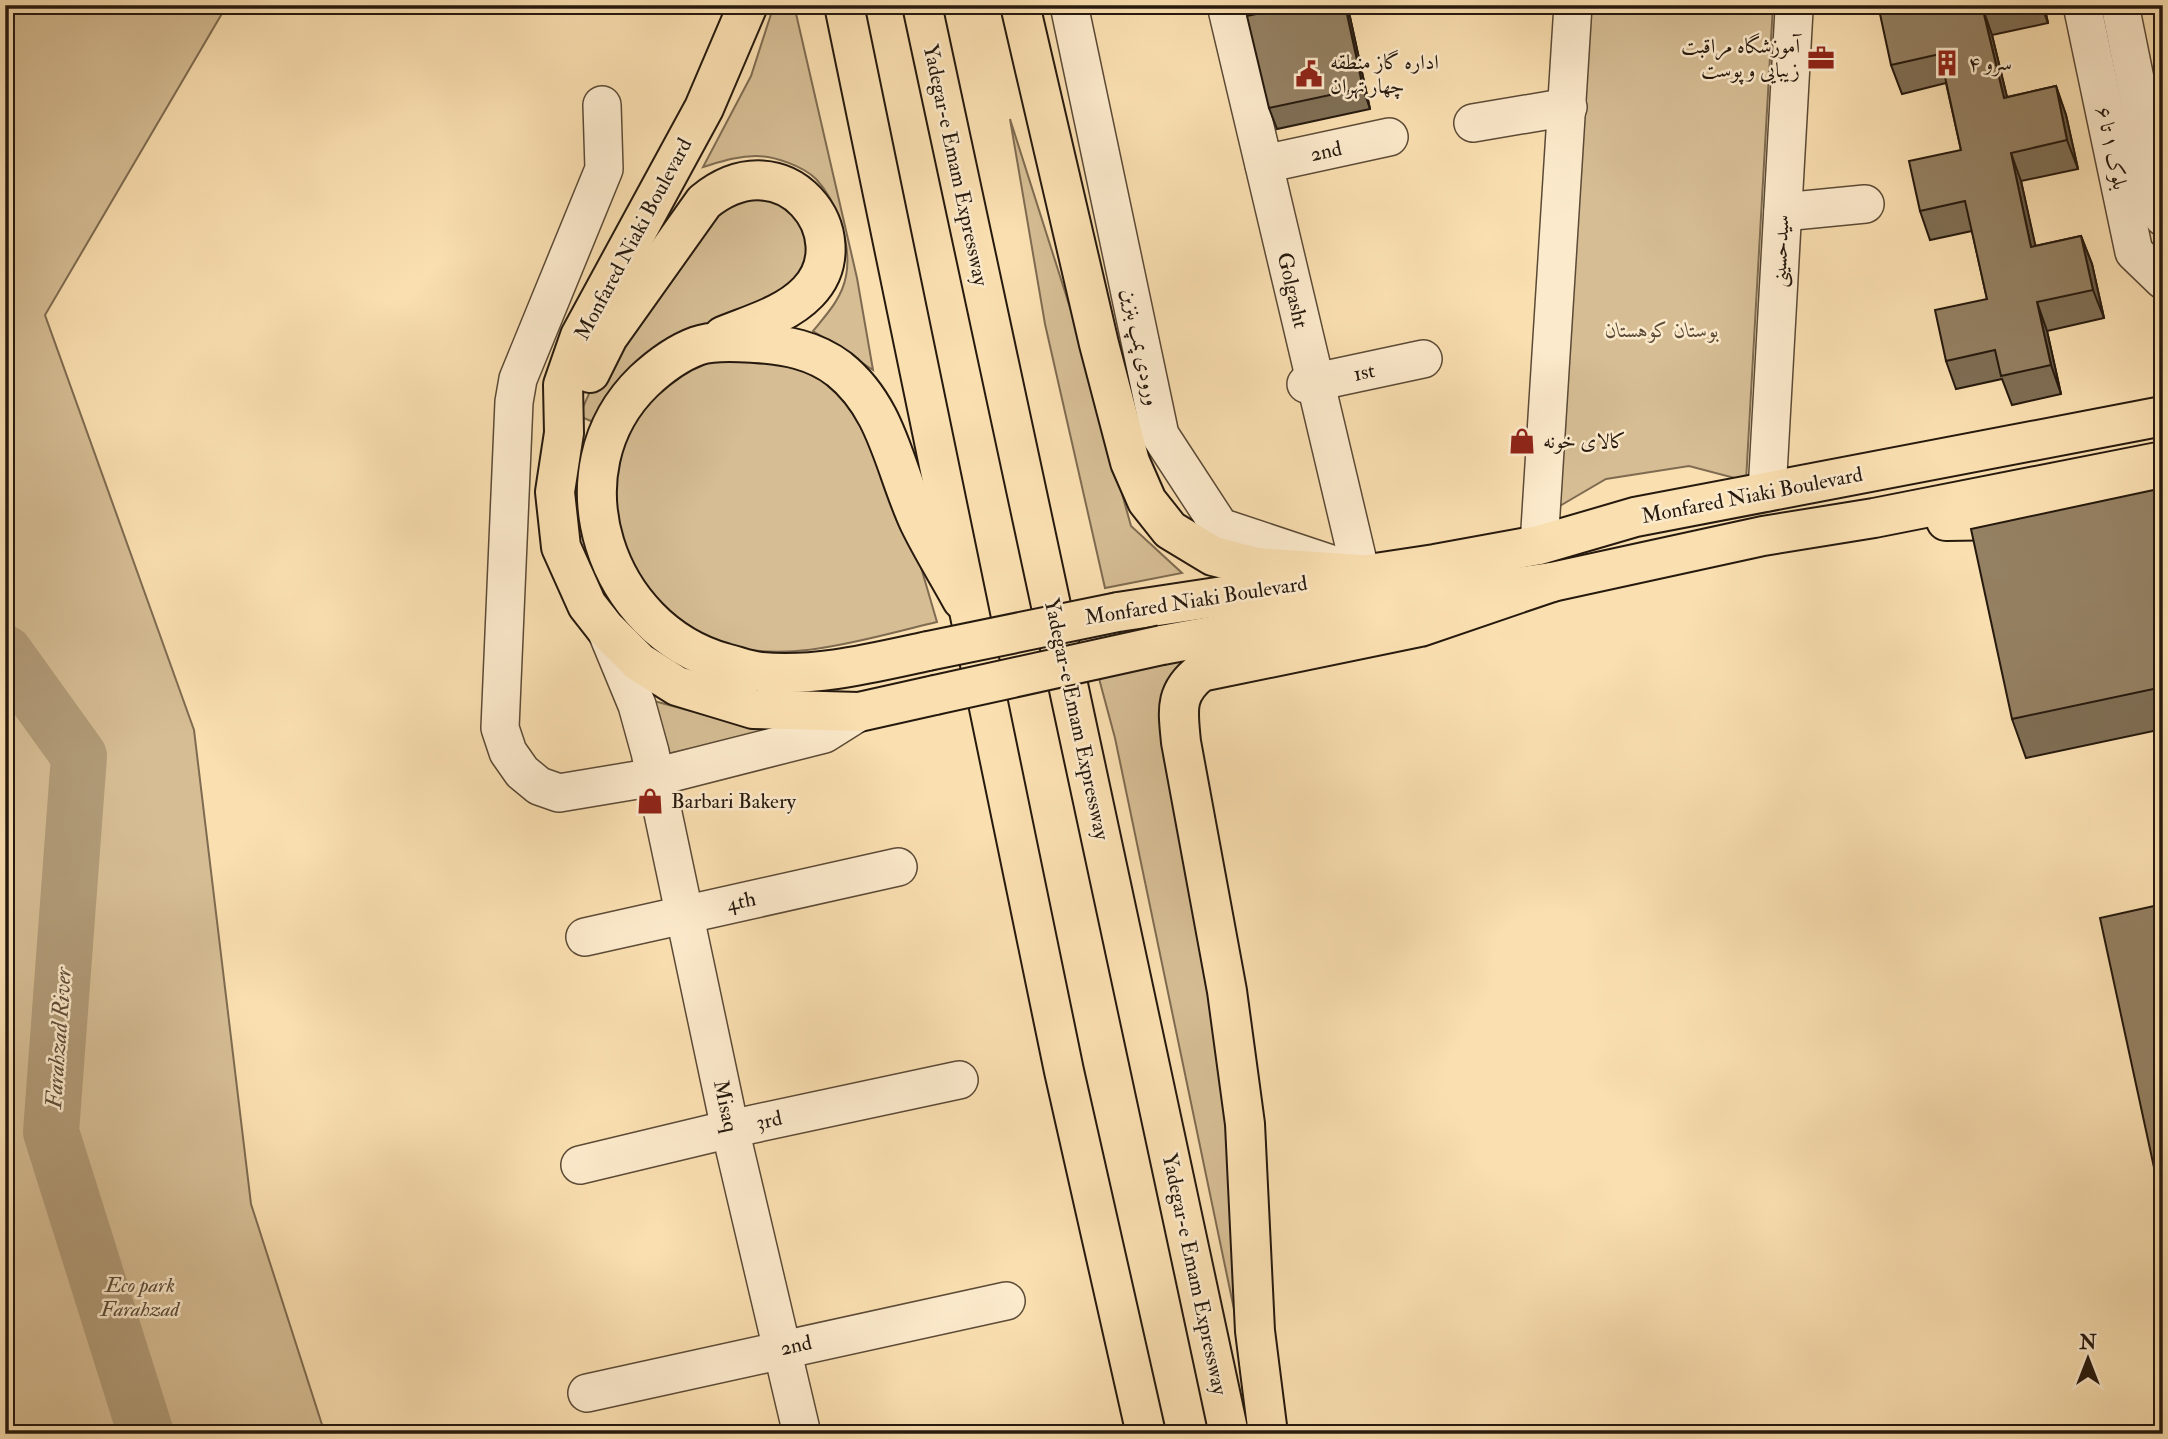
<svg xmlns="http://www.w3.org/2000/svg" width="2168" height="1439" font-family="'IM FELL Double Pica',Amiri,serif">
<style>
.green{fill:#d6bd94;stroke:#7e6b51;stroke-width:2}
.lines{fill:none;stroke-linecap:round;stroke-linejoin:round}
.river{stroke:#b29c79;stroke-width:56}
.minor-casing{stroke:#5b4a36;stroke-width:40}
.major-casing{stroke:#26190e;stroke-width:42}
.highway-casing{stroke:#26190e;stroke-width:42}
.minor{stroke:#fceacc;stroke-width:37}
.major{stroke:#fadfb0;stroke-width:38}
.highway{stroke:#fadfb0;stroke-width:38}
.major-bridge-casing{stroke:#26190e;stroke-width:42;stroke-linecap:butt}
.major-bridge{stroke:#fadfb0;stroke-width:38}
.wall{fill:#7f6e54;stroke:#26190e;stroke-width:2}
.shaded-wall{fill:#685a45;stroke:#26190e;stroke-width:2}
.building{fill:#948062;stroke:#26190e;stroke-width:2}
.labels{text-anchor:middle;stroke-width:5;stroke-linejoin:round;paint-order:stroke}
.poi-label{font-size:21px;fill:#26190e;stroke:#fceacc;text-anchor:start}
.street-label{font-size:21px;fill:#26190e;stroke:#fceacc}
.park-label{font-size:21px;font-style:italic;fill:#5b4a36;stroke:#fceacc}
.water-label{font-size:23px;font-style:italic;fill:#5e4d39;stroke:#fceacc}
</style>
<rect width="100%" height="100%" fill="#fadfb0"/>
<filter id="stains"><feTurbulence type="fractalNoise" baseFrequency=".00286" numOctaves="4"/><feColorMatrix values="0 0 0 0 .2 0 0 0 0 .09 0 0 0 0 .02 0 0 0 .5 -.17"/></filter>
<radialGradient id="worn" r=".72"><stop offset=".6" stop-color="#630" stop-opacity="0"/><stop offset="1" stop-color="#630" stop-opacity=".3"/></radialGradient>
<g class="green">
<path d="M5,5H227L45,315L194,730L251,1204L325,1434H5Z"/>
<path d="M774,5H794L857,278L873,370L813,331C827,314 842,298 846,276C852,246 837,201 816,179C803,166 774,156 756,156C737,156 720,162 703,167L751,76Z"/>
<path d="M1587,5H1773L1746,481L1689,466L1606,479L1558,507Z"/>
<path d="M1010,119L1073,317L1131,526L1182,573L1105,588L1045,324Z"/>
<path d="M773,193L809,234L806,273L598,424L579,416L592,387L713,204Z"/>
<path d="M738,355L801,363L846,392L908,523L937,622C868,638 788,666 717,643C645,621 597,532 617,459C619,451 621,441 625,434C631,424 641,414 648,405C655,397 663,382 672,377C691,365 717,360 738,355Z"/>
<path d="M1218,647L1186,669L1213,990L1260,1434L1115,738L1097,671Z"/>
<path d="M654,701L768,732L667,754Z"/>
</g>
<g class="lines">
<path class="river" d="M5,653L79,756L51,1132L146,1434"/>
<g class="minor-casing">
<g id="minor">
<path d="M1069,5L1160,435L1220,527L1337,566"/>
<path d="M1226,5L1361,574"/>
<path d="M2082,5L2134,252L2163,280"/>
<path d="M2120,5L2163,217"/>
<path d="M602,105L604,169L518,379L514,402L500,728L508,752L522,772L539,786L559,793L655,777L824,734L859,712"/>
<path d="M1473,123L1568,107"/>
<path d="M1264,164L1389,137"/>
<path d="M1783,212L1865,204"/>
<path d="M1306,384L1423,359"/>
<path d="M1767,492L1794,10"/>
<path d="M1539,545L1573,5"/>
<path d="M606,630L637,705L650,752L730,1129L802,1434"/>
<path d="M585,937L898,867"/>
<path d="M580,1165L730,1129L959,1080"/>
<path d="M587,1393L1006,1301"/>
</g>
</g>
<g class="major-casing">
<g id="major">
<path d="M748,5L704,108L580,336L563,385L564,433L555,492L561,547L587,605L605,628L639,662L677,686L753,709L859,712L935,695"/>
<path d="M590,373L608,337L704,202C785,136 861,237 808,292C786,315 752,324 723,336"/>
<path d="M1946,521L2010,520L2163,490"/>
<path d="M1118,612L1435,564L1539,545L1635,517L2163,416"/>
<path d="M1162,645L1363,608L1552,582L1763,536L1874,518L2163,461"/>
<path d="M928,651C872,663 818,677 761,672C749,671 737,666 725,663C605,630 551,471 644,381C659,367 678,353 697,346C713,340 738,342 755,343C786,345 814,350 839,369C888,408 894,468 919,522C932,549 948,574 962,600"/>
</g>
</g>
<g class="highway-casing">
<g id="highway">
<path d="M844,5L1064,1071L1146,1434"/>
<path d="M922,5L1229,1434"/>
<path d="M1020,5L1099,344L1130,462L1147,501L1170,530L1213,556L1256,567L1361,574"/>
<path d="M1268,1434L1255,1331L1245,1124L1227,991L1181,742C1178,710 1174,693 1201,672L1420,627L1552,582"/>
</g>
</g>
<use href="#minor" class="minor"/>
<use href="#major" class="major"/>
<use href="#highway" class="highway"/>
<g class="major-bridge-casing">
<g id="major-bridge">
<path d="M928,651L1118,612"/>
<path d="M935,695L1162,645"/>
</g>
</g>
<use href="#major-bridge" class="major-bridge"/>
</g>
<g class="wall">
<path d="M1922,5H2044L2048,23L1992,35L2007,97L2056,86L2066,115L2078,169L2021,181L2035,246L2081,236L2092,264L2104,318L2047,331L2061,394L2012,405L2002,379L1956,389L1946,361L1987,299L1972,231L1930,240L1920,211L1961,150L1946,83L1902,94L1891,65Z"/>
<path d="M1350,17L1370,109L1277,129L1269,108Z"/>
<path d="M2163,488V729L2026,758L2012,719Z"/>
</g>
<g class="shaded-wall">
<path d="M1345,5H1346L1350,17L1370,109L1363,88Z"/>
<path d="M2041,5H2044L2048,23Z"/>
<path d="M1982,6L1992,35L2014,126L2004,98Z"/>
<path d="M2056,86L2066,115L2078,169L2067,140Z"/>
<path d="M2011,153L2021,181L2042,275L2031,247Z"/>
<path d="M2081,236L2092,264L2104,318L2093,290Z"/>
<path d="M2037,302L2047,331L2061,394L2051,365Z"/>
</g>
<g class="building">
<path d="M1297,5H1345L1363,88L1269,108L1247,16Z"/>
<path d="M1922,5H1987L1982,6L2004,98L2056,86L2067,140L2011,153L2031,247L2081,236L2093,290L2037,302L2051,365L2001,376L1995,350L1946,361L1935,310L1987,299L1965,201L1920,211L1909,161L1961,150L1940,54L1891,65L1880,14Z"/>
<path d="M2163,31V64L2156,32Z"/>
<path d="M2163,488V687L2012,719L1971,529Z"/>
<path d="M2163,904V1209L2100,918Z"/>
</g>
<defs>
<g id="office-bare" transform="scale(2.1)"><path d="M-6-3h4V-5.5h4V-3h4V5H-6ZM-1-4.5V-3h2v-1.5ZM-6 0V1H6V0Z" fill="#8f2418" stroke="#fceacc" stroke-width="2.5" paint-order="stroke"/></g>
<g id="building-bare" transform="scale(2.1)"><path d="M-4-6H4V6H1V3H-1V6H-4ZM-2.5-4.3h1.7v1.8h-1.7ZM.8-4.3h1.7v1.8H.8ZM-2.5-1h1.7V.8h-1.7ZM.8-1h1.7V.8H.8Z" fill="#8f2418" stroke="#fceacc" stroke-width="2.5" paint-order="stroke"/></g>
<g id="civic-bare" transform="scale(2.1)"><path d="M-.6-6.5H3V-4.5H.6V-3L4-1V1h2V6H-6V1h2V-1L-.6-3ZM-1.2 2.5V6h2.4V2.5Z" fill="#8f2418" stroke="#fceacc" stroke-width="2.5" paint-order="stroke"/></g>
<g id="shop-bare" transform="scale(2.1)"><path d="M-5-2.5h2.3a2.7 3.5 0 0 1 5.4 0H5L5.5 6h-11ZM-1.5-2.5h3a1.5 2.3 0 0 0-3 0Z" fill="#8f2418" stroke="#fceacc" stroke-width="2.5" paint-order="stroke"/></g>
</defs>
<g fill-rule="evenodd">
<use href="#office-bare" x="1821" y="58"/>
<use href="#building-bare" x="1947" y="63"/>
<use href="#civic-bare" x="1309" y="74"/>
<use href="#shop-bare" x="1522" y="441"/>
<use href="#shop-bare" x="650" y="801"/>
</g>
<g class="labels">
<g class="poi-label">
<text x="1800" y="53" text-anchor="end">آموزشگاه مراقبت<tspan x="1800" dy="24">زیبایی و پوست</tspan></text>
<text x="1330" y="69">اداره گاز منطقه<tspan x="1330" dy="24">چهار تهران</tspan></text>
<text x="1968" y="70">سرو ۴</text>
<text x="1543" y="448">کالای خونه</text>
<text x="671" y="808">Barbari Bakery</text>
</g>
<g class="street-label">
<text transform="translate(2112 148) rotate(78)" y="7">بلوک ۱ تا ۶</text>
<text transform="translate(1326 151) rotate(-12)" y="7">2nd</text>
<text transform="translate(956 165) rotate(78)" y="7">Yadegar-e Emam Expressway</text>
<text transform="translate(633 239) rotate(-62)" y="7">Monfared Niaki Boulevard</text>
<text transform="translate(1780 251) rotate(-87)" y="7">سیدحسینی</text>
<text transform="translate(1293 290) rotate(77)" y="7">Golgasht</text>
<text transform="translate(1141 347) rotate(78)" y="7">ورودی پمپ بنزین</text>
<text transform="translate(1364 372) rotate(-12)" y="7">1st</text>
<text transform="translate(1752 495) rotate(-11)" y="7">Monfared Niaki Boulevard</text>
<text transform="translate(1196 600) rotate(-9)" y="7">Monfared Niaki Boulevard</text>
<text transform="translate(1077 719) rotate(78)" y="7">Yadegar-e Emam Expressway</text>
<text transform="translate(741 901) rotate(-12)" y="7">4th</text>
<text transform="translate(726 1106) rotate(78)" y="7">Misaq</text>
<text transform="translate(769 1120) rotate(-12)" y="7">3rd</text>
<text transform="translate(1195 1274) rotate(78)" y="7">Yadegar-e Emam Expressway</text>
<text transform="translate(796 1345) rotate(-12)" y="7">2nd</text>
</g>
<g class="park-label">
<text x="1662" y="337">بوستان کوهستان</text>
<text x="140" y="1292">Eco park<tspan x="140" dy="24">Farahzad</tspan></text>
</g>
<g class="water-label">
<text transform="translate(58 1038) rotate(-86)" y="8">Farahzad River</text>
</g>
</g>
<rect width="2168" height="1439" fill="none" stroke="#fadfb0" stroke-width="28"/>
<rect x="7" y="7" width="2154" height="1425" fill="none" stroke="#26190e" stroke-width="3.5"/>
<rect x="14" y="14" width="2140" height="1411" fill="none" stroke="#26190e" stroke-width="2"/>
<g transform="translate(2088 1359)" stroke="#fceacc" stroke-width="5" paint-order="stroke">
<path d="M0-5L12 26L0 18L-12 26Z" fill="#26190e"/>
<text y="-10" font-size="19" font-weight="bold" text-anchor="middle" fill="#26190e">N</text>
</g>
<rect width="100%" height="100%" filter="url(#stains)"/>
<rect width="100%" height="100%" fill="url(#worn)"/>
</svg>
